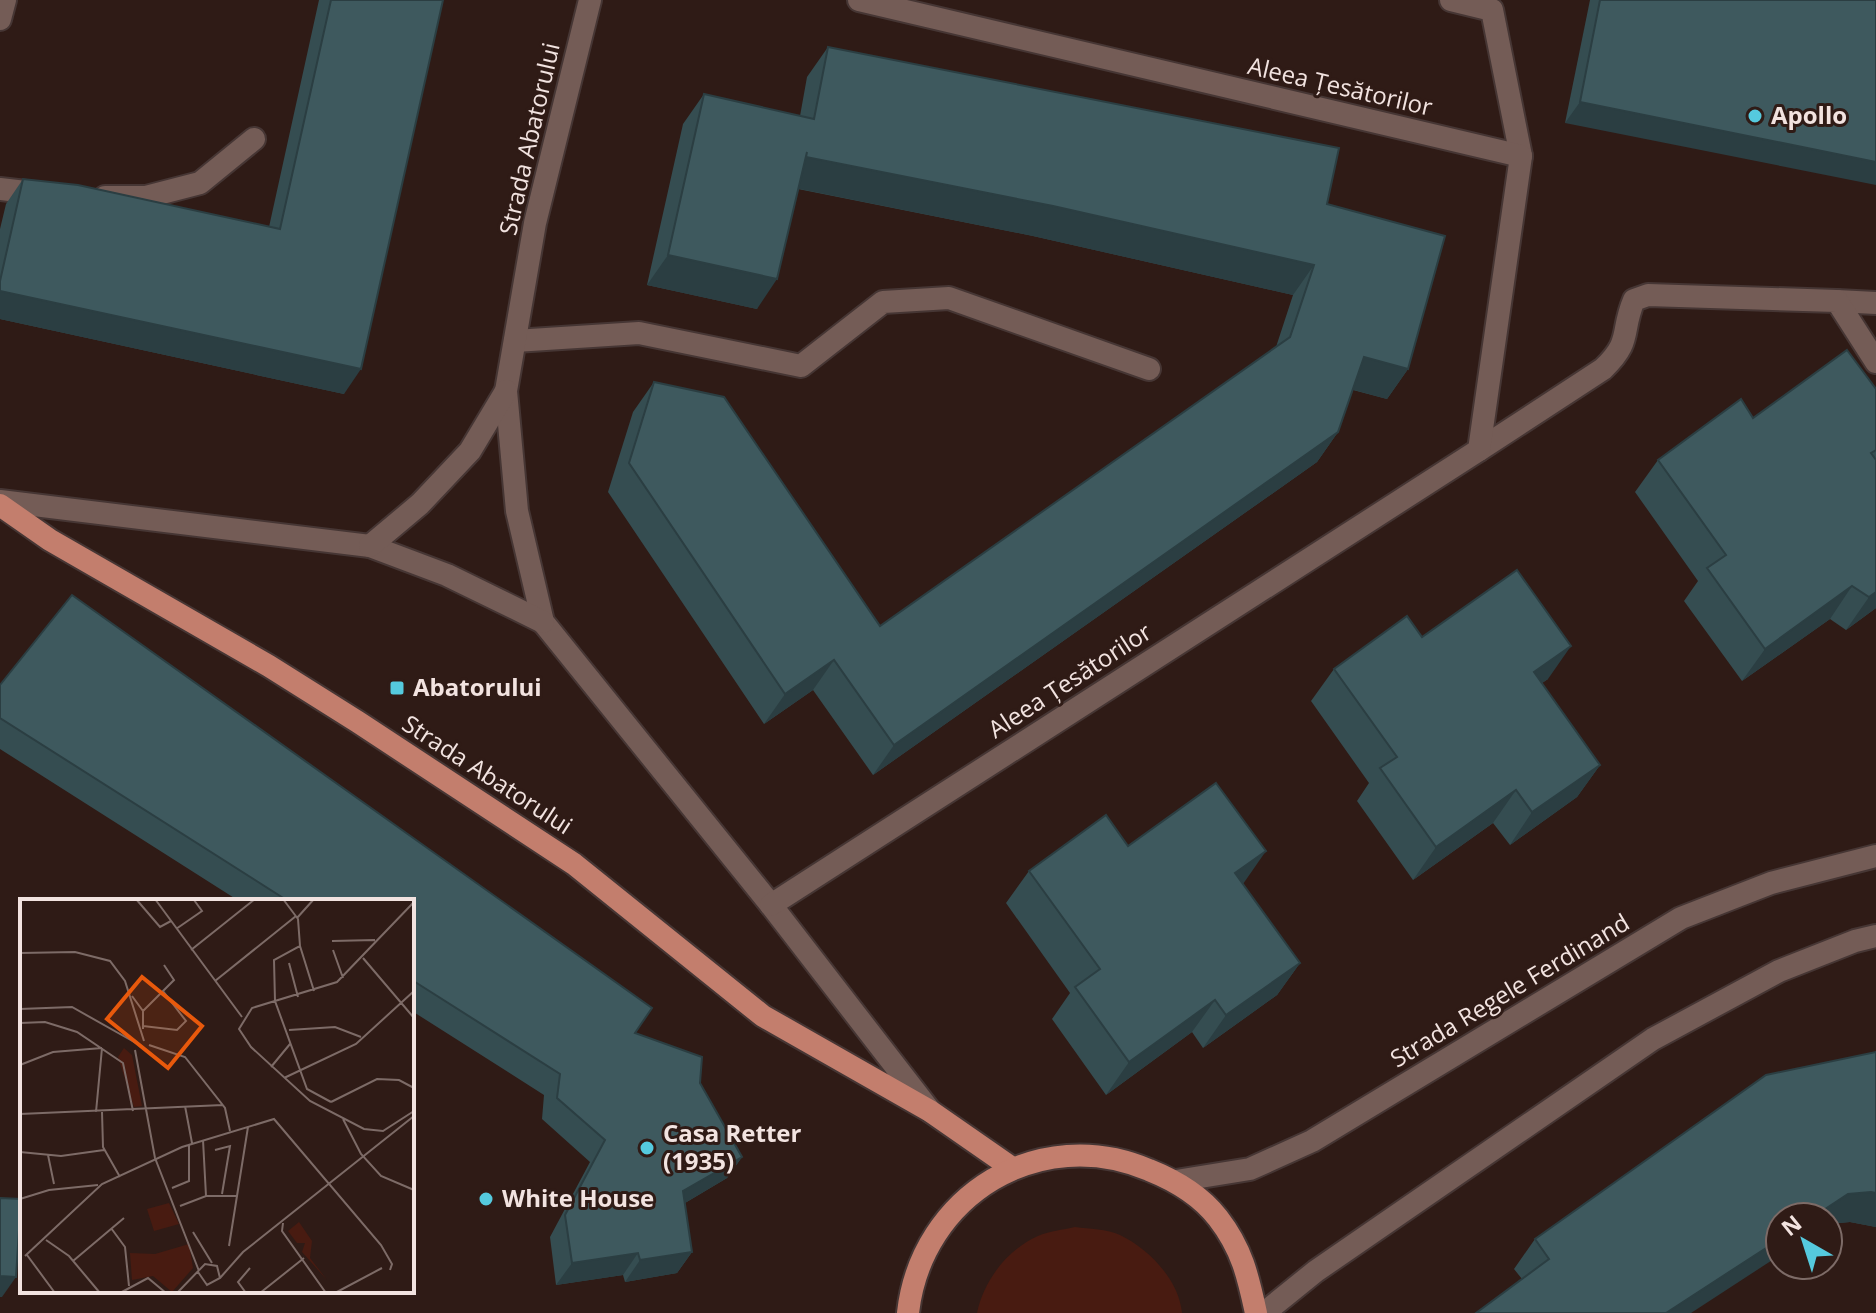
<svg xmlns="http://www.w3.org/2000/svg" width="1876" height="1313" font-family="'Open Sans',sans-serif">
<style>
.green{fill:#481b11}
.lines{fill:none;stroke-linecap:round;stroke-linejoin:round}
.service-casing{stroke:#463634;stroke-width:26}
.minor-casing{stroke:#463634;stroke-width:26}
.tertiary-casing{stroke:#463634;stroke-width:26}
.primary-casing{stroke:#463634;stroke-width:26}
.service{stroke:#745c56;stroke-width:22}
.minor{stroke:#745c56;stroke-width:22}
.tertiary{stroke:#745c56;stroke-width:22}
.primary{stroke:#c37e6d;stroke-width:22}
.wall{fill:#354d51}
.shaded-wall{fill:#2b3e42}
.building{fill:#3e595e;stroke:#2b3e42;stroke-width:2}
.poi-dot{fill:#55cade;stroke:#2f1b16;stroke-width:3}
.labels{text-anchor:middle;stroke-width:6;stroke-linejoin:round;paint-order:stroke}
.street-label{font-size:24px;fill:#f2e3e0;stroke:#2f1b16}
.poi-label{font-size:24px;font-weight:bold;fill:#f2e3e0;stroke:#2f1b16;text-anchor:start}
.inset-road{fill:none;stroke:#7d6b67;stroke-width:2}
.view{fill:#e8590c;fill-opacity:0.15;stroke:#e8590c;stroke-width:4}
.inset-edge{fill:none;stroke:#f2e3e0;stroke-width:4}
</style>
<rect width="100%" height="100%" fill="#2f1b16"/>
<path class="green" d="M1075,1227C1089,1229 1107,1229 1120,1235C1149,1249 1179,1280 1182,1313H977C984,1280 1007,1250 1038,1236C1049,1231 1063,1230 1075,1227Z"/>
<g class="lines">
<g class="service-casing">
<g id="service">
<path d="M1451,0L1492,10L1521,156"/>
<path d="M0,19L5,0"/>
<path d="M0,189L43,194"/>
<path d="M105,197H146L200,183L254,139"/>
<path d="M1837,301L1876,303"/>
<path d="M515,341L639,333L801,366L883,302L949,298L1149,369"/>
<path d="M1479,450L1603,369C1633,340 1620,333 1634,300L1648,295L1837,301L1876,362"/>
</g>
</g>
<g class="minor-casing">
<g id="minor">
<path d="M590,0L535,223L506,391L517,511L543,622L771,905L930,1111"/>
<path d="M0,501L370,546L447,575L543,622"/>
<path d="M370,546L420,504L470,451L506,391"/>
<path d="M771,905L1479,450L1521,156L859,0"/>
</g>
</g>
<g class="tertiary-casing">
<g id="tertiary">
<path d="M1176,1181L1250,1169L1312,1141L1681,918L1771,883L1876,856"/>
<path d="M1264,1313L1316,1271L1653,1039L1779,971L1855,941L1876,936"/>
</g>
</g>
<g class="primary-casing">
<g id="primary">
<path d="M0,505L50,540L269,666L358,722L574,864L763,1016L930,1111L1012,1168"/>
<path d="M908,1313C921,1195 1040,1123 1149,1170C1174,1180 1201,1196 1218,1218C1242,1249 1248,1276 1256,1313"/>
</g>
</g>
<use href="#service" class="service"/>
<use href="#minor" class="minor"/>
<use href="#tertiary" class="tertiary"/>
<use href="#primary" class="primary"/>
</g>
<g class="wall">
<path d="M319,0H443L344,394L0,319V229L6,204L23,179L269,227Z"/>
<path d="M1590,0H1876L1565,123Z"/>
<path d="M828,47L1327,204L1408,369L1387,399L1353,390L1338,432L1317,462L873,775L813,690L764,724L608,492L633,412L654,382L880,626L1276,347L1293,295L1033,236L798,189L757,309L647,285L683,124L704,94L800,116L807,77Z"/>
<path d="M1876,389V608L1846,630L1830,619L1742,681L1684,601L1698,581L1635,492L1658,460L1753,418Z"/>
<path d="M72,595L652,1008L635,1033L702,1057L700,1083L742,1157L727,1178L685,1203L692,1252L677,1273L625,1282L623,1275L556,1285L550,1237L590,1162L542,1119L544,1095L412,1011V901H239L0,749V685Z"/>
<path d="M1422,637L1548,679L1542,683L1600,765L1577,797L1510,845L1493,823L1413,880L1357,801L1369,783L1311,701L1334,669Z"/>
<path d="M1128,846L1243,884L1300,963L1277,995L1203,1048L1192,1032L1106,1095L1052,1019L1070,993L1006,903L1029,871Z"/>
<path d="M1876,1052V1227L1850,1222L1828,1224V1217L1522,1279L1514,1269L1535,1239Z"/>
</g>
<g class="shaded-wall">
<path d="M1580,102L1876,162V185L1565,123Z"/>
<path d="M806,157L1053,206L1314,265L1293,295L1033,236L785,186Z"/>
<path d="M668,255L777,279L757,309L647,285Z"/>
<path d="M0,291L361,369L344,394L0,319Z"/>
<path d="M1364,357L1408,369L1387,399L1343,387Z"/>
<path d="M1338,432L1317,462L873,775L894,745Z"/>
<path d="M1852,586L1830,619L1742,681L1765,649Z"/>
<path d="M1876,592V608L1846,630L1869,597Z"/>
<path d="M1571,646L1548,679L1511,704L1534,672Z"/>
<path d="M834,660L813,690L764,724L785,694Z"/>
<path d="M1600,765L1577,797L1510,845L1532,812Z"/>
<path d="M1516,790L1493,823L1413,880L1436,847Z"/>
<path d="M1266,851L1243,884L1235,873Z"/>
<path d="M1300,963L1277,995L1203,1048L1226,1015Z"/>
<path d="M1215,1000L1192,1032L1106,1095L1129,1062Z"/>
<path d="M742,1157L727,1178L668,1213L683,1191Z"/>
<path d="M1871,1192L1876,1193V1227L1850,1222L1828,1224V1217H1813L1848,1194Z"/>
<path d="M1780,1239V1255L1691,1313H1666Z"/>
<path d="M692,1252L677,1273L625,1282L640,1260Z"/>
<path d="M638,1253L623,1275L556,1285L572,1263Z"/>
<path d="M0,1276L16,1277L2,1297H0Z"/>
</g>
<g class="building">
<path d="M331,0H443L361,369L0,291V281L23,179L78,185L280,229Z"/>
<path d="M1600,0H1876V162L1580,102Z"/>
<path d="M828,47L1339,148L1327,204L1445,236L1408,369L1364,357L1338,432L894,745L834,660L785,694L629,463L654,382L724,397L880,626L1290,337L1314,265L1053,206L806,157L807,152L777,279L668,255L704,94L814,119Z"/>
<path d="M1847,350L1876,389V450L1871,453L1876,460V592L1869,597L1852,586L1765,649L1707,568L1726,555L1658,460L1741,399L1753,418Z"/>
<path d="M1517,570L1571,646L1534,672L1600,765L1532,812L1516,790L1436,847L1380,768L1397,757L1334,669L1407,616L1422,637Z"/>
<path d="M72,595L652,1008L635,1033L702,1057L700,1083L742,1157L683,1191L692,1252L640,1260L638,1253L572,1263L565,1215L605,1140L557,1098L560,1074L412,980V901H288L0,718V685Z"/>
<path d="M1216,783L1266,851L1235,873L1300,963L1226,1015L1215,1000L1129,1062L1075,987L1100,969L1029,871L1106,815L1128,846Z"/>
<path d="M1876,1052V1193L1871,1192L1848,1194L1813,1217H1780V1239L1666,1313H1476L1549,1259L1535,1239L1766,1075Z"/>
<path d="M0,1198L21,1199L16,1277L0,1276Z"/>
</g>
<g class="poi-dot">
<circle cx="1755" cy="116" r="8"/>
<rect x="389" y="680" width="16" height="16" rx="4"/>
<circle cx="647" cy="1148" r="8"/>
<circle cx="486" cy="1199" r="8"/>
</g>
<g class="labels">
<g class="street-label">
<text transform="translate(1340 87) rotate(13)" y="8">Aleea Țesătorilor</text>
<text transform="translate(530 139) rotate(-77)" y="8">Strada Abatorului</text>
<text transform="translate(1070 681) rotate(-33)" y="8">Aleea Țesătorilor</text>
<text transform="translate(487 775) rotate(33)" y="8">Strada Abatorului</text>
<text transform="translate(1510 991) rotate(-31)" y="8">Strada Regele Ferdinand</text>
</g>
<g class="poi-label">
<text x="1771" y="124">Apollo</text>
<text x="413" y="696">Abatorului</text>
<text x="663" y="1142">Casa Retter<tspan x="663" dy="28">(1935)</tspan></text>
<text x="502" y="1207">White House</text>
</g>
</g>
<g transform="translate(20 899)">
<rect width="394" height="394" fill="#2f1b16"/>
<path d="M104,149L112,156L122,207L114,208L98,158ZM149,304L159,325L134,332L127,310ZM279,323L292,342L290,359L307,381L282,353L285,344H277L268,332ZM169,345L173,369L152,393L133,377L112,381L110,354L135,355Z" fill="#481b11"/>
<path class="inset-road" d="M116,0L140,28L151,22M135,0L222,118M263,0L278,20L280,47L254,61L255,102L287,190L311,203M394,3L317,83L232,109L219,130L231,148L290,202L344,230L363,232L394,212M277,19L294,0M156,30L182,12L174,1M312,42L355,41M280,47L294,92M171,51L235,0M313,51L323,79M0,54L55,53L90,62L105,82L124,142M343,59L394,119M269,64L278,98M195,82L276,17M112,97L123,112V130M0,110L52,108L116,144M123,112L154,81L144,66M0,124L25,123L57,133L103,164L113,212M123,127L157,131L166,122L143,92M269,131L315,128L341,138M129,146L165,158L205,209L210,232M115,151L135,259L179,372M0,166L33,153L82,149M251,168L270,145M264,179L336,145L394,92M311,203L357,180L379,181L394,189M165,207L172,244M76,213L82,149M82,213L83,248L100,278M0,215L203,206M323,220L341,255L361,277L394,291M183,241L186,297M195,251L210,247L202,295M0,253L41,257L84,251M28,256L34,285M152,289L169,282V245M0,300L29,291L78,286M160,307L186,297H217M263,324L262,332L306,394M91,329L105,348L109,387M173,333L192,364M26,341L49,357L80,394M209,347L228,228M7,356L35,394M5,357L82,285L162,248L254,220L361,346L372,365L370,371M53,362L104,319M200,379L223,353L394,217M100,394L128,379L146,394M157,394L185,365L197,367L200,379L187,386L178,373M226,394L218,383L230,369M240,394L284,359M315,394L362,369"/>
<path class="view" d="M122,78L182,127L148,169L87,120Z"/>
<rect width="394" height="394" class="inset-edge"/>
</g>
<g transform="translate(1804 1241) rotate(321)"><circle r="38" fill="#2f1b16" stroke="#7d6b67" stroke-width="2"/>
<path d="M0-6L14 30L0 20L-14 30Z" fill="#55cade"/>
<text y="-12" font-size="22" font-weight="bold" text-anchor="middle" fill="#f2e3e0">N</text>
</g>
</svg>
